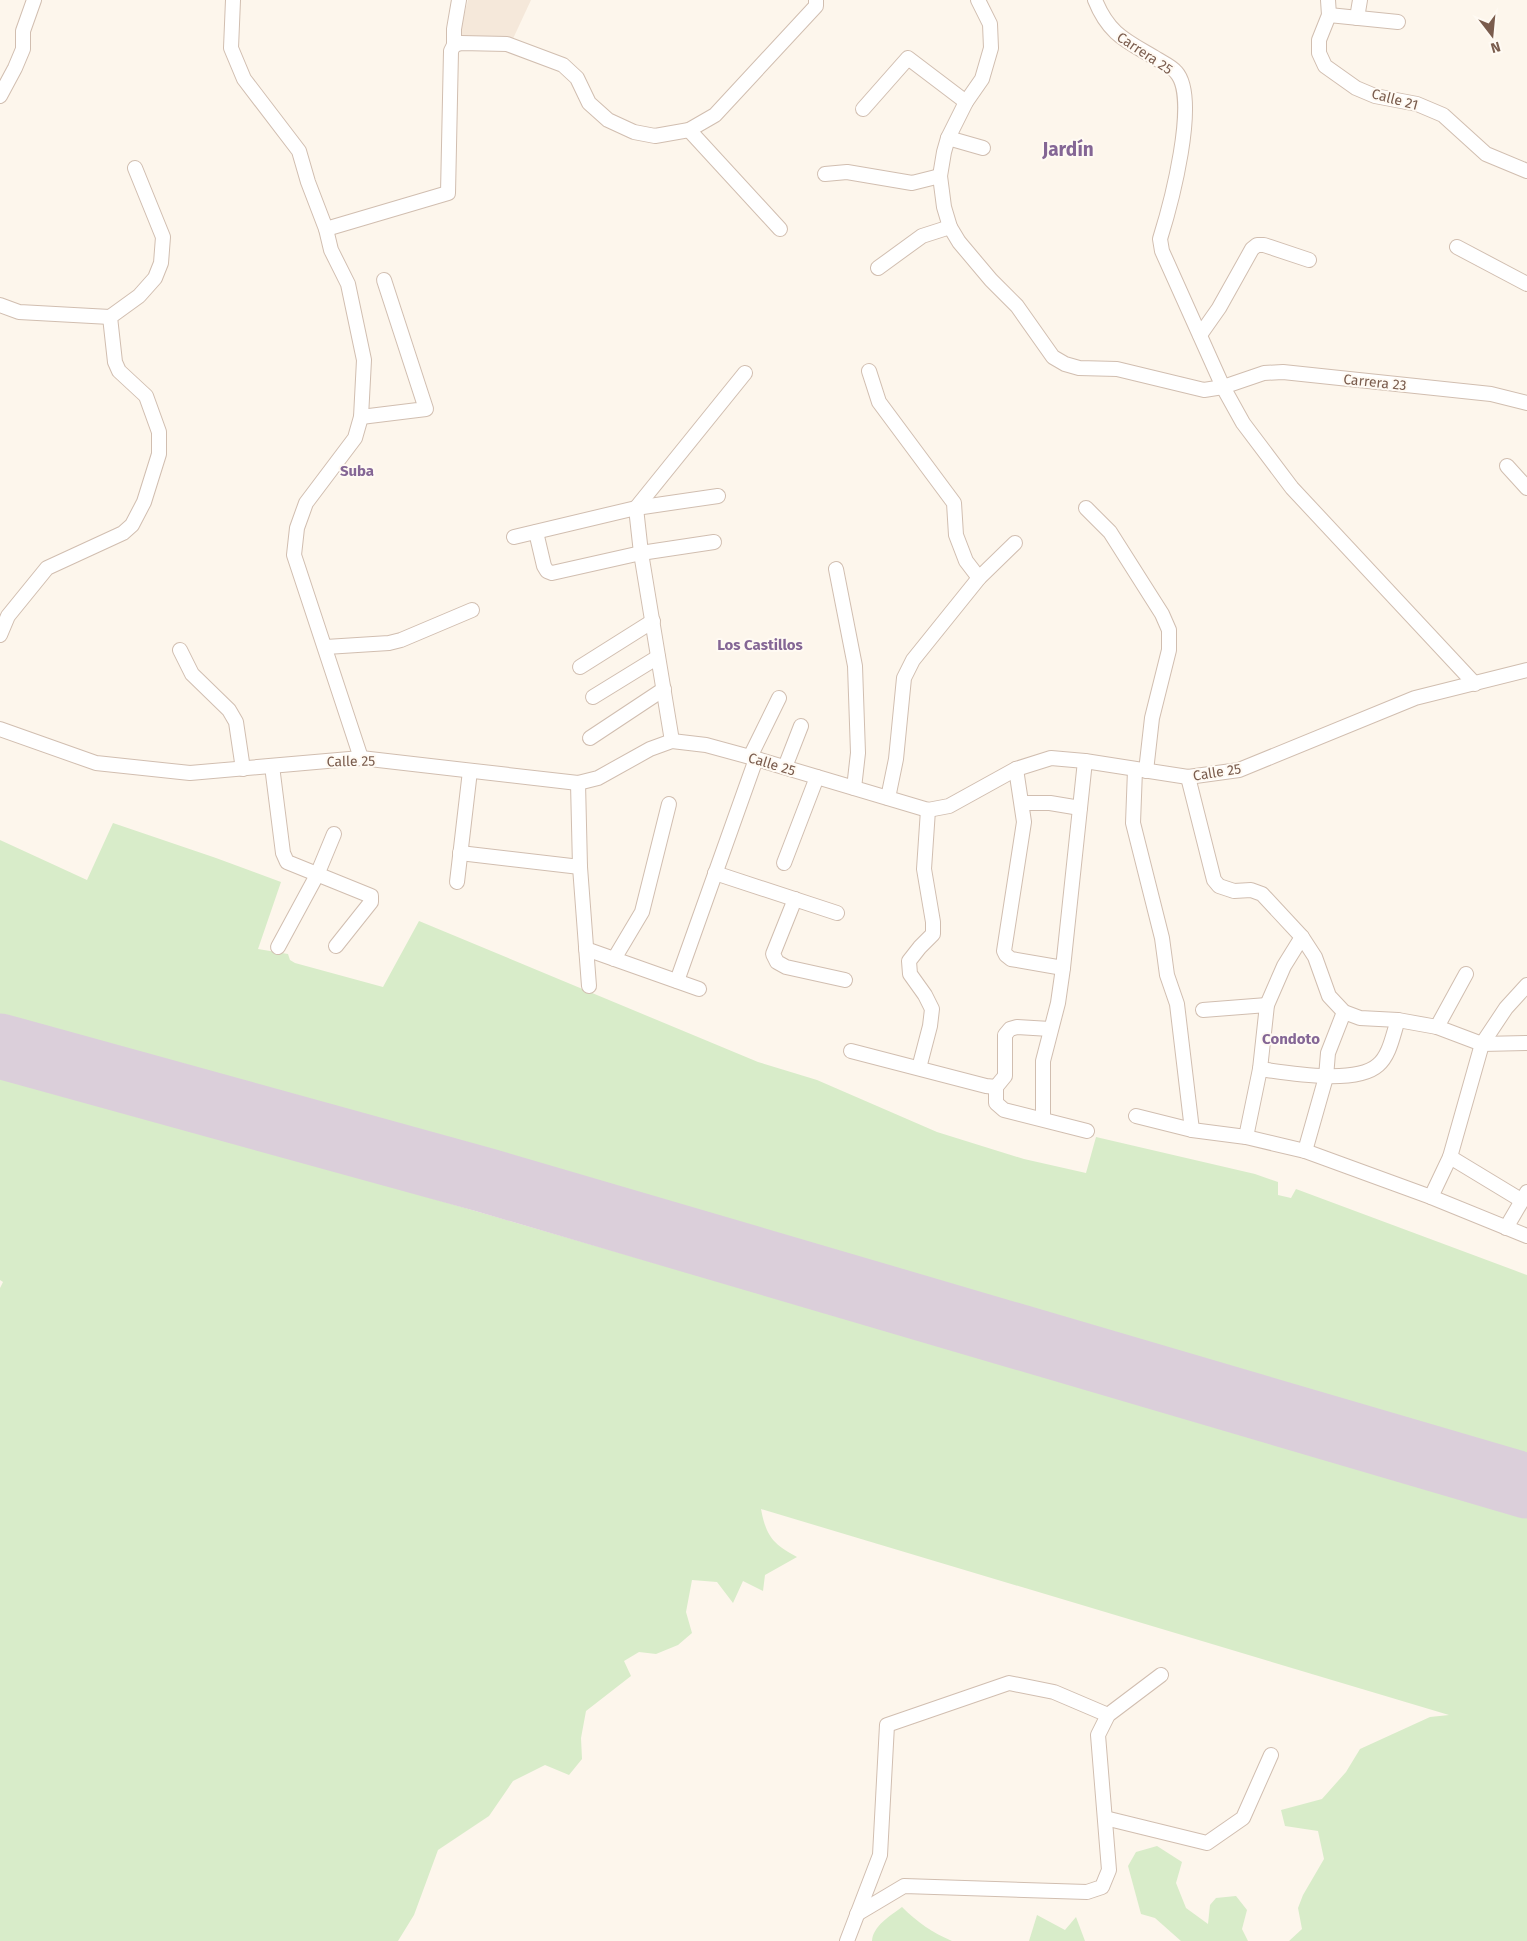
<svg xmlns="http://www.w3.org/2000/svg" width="1527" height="1941" font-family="'Fira Sans',sans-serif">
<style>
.residential{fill:#f5e8da}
.green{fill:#d8ecc9}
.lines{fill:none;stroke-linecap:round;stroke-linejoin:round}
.runway{stroke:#dbcfda;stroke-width:65}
.minor-casing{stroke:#d1beb0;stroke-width:16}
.minor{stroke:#fff;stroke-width:14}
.labels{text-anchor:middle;stroke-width:4;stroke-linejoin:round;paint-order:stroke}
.street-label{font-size:14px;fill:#7a5c4d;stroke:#fffaf3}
.neighbourhood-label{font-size:15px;font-weight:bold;fill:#846695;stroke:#fffaf3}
.district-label{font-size:19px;font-weight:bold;fill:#846695;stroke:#fffaf3}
</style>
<rect width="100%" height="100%" fill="#fdf6ec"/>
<path class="residential" d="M468,0H531L511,43L459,35Z"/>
<g class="green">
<path d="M113,823L216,858L281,882L258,949L288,954L290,960L295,963L383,987L419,921L758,1062L817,1080L937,1132L1024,1159L1086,1173L1096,1137L1255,1174L1278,1182V1195L1291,1198L1296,1189L1527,1275V1462L0,1023V840L87,880Z"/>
<path d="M0,1073L1527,1516V1941H1289L1302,1929L1298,1908L1303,1895L1324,1859L1318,1831L1285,1826L1281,1810L1322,1799L1346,1772L1360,1749L1430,1717L1449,1715L761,1509C766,1536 773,1544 797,1557L765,1575L763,1591L743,1581L733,1603L717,1582L692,1580L686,1612L692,1633L678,1645L656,1654L639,1652L624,1661L631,1676L586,1711L581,1738L582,1759L569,1775L545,1765L513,1781L489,1816L438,1850L414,1915L398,1941H0V1288L3,1282L0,1280Z"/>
<path d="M1157,1846L1182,1862L1176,1883L1186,1908L1208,1924L1210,1905L1216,1898L1236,1896L1247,1910L1242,1929L1248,1941H1181L1155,1918L1141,1914L1128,1866L1136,1852Z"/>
<path d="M902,1907C917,1922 933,1933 952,1941H872C873,1926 890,1916 902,1907Z"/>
<path d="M1037,1915L1065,1930L1076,1917L1085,1941H1029Z"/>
</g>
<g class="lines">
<path class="runway" d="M0,1046L485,1180L1527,1486"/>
<g class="minor-casing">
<g id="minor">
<path d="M233,0L231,48L244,79L299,151L308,182L326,229L331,250L348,284L364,360L361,417L355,438L306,503L297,528L294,555L361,758"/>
<path d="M978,0L990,24L991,48L982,79L966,102L948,138L944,152L940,176L944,207L950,227L959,242L991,280L1017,306L1053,357L1065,364L1079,368L1117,369L1204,390L1223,387L1264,373L1283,372L1491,394L1527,403"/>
<path d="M1095,0C1109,35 1127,41 1157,59C1163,63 1171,66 1176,72C1200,98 1170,207 1160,239L1162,251L1223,387L1243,423L1292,488L1475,684"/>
<path d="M1328,0L1329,15L1319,40V53L1325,66L1356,88L1375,96L1417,104L1443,115L1486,154L1527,171"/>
<path d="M1329,15L1398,22"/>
<path d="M1357,18L1360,0"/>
<path d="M454,45L461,43L507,44L563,65L577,78L589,103L608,120L634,132L655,136L689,130L715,115L816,6V0"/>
<path d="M0,96L15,68L23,49V31L34,0"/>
<path d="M863,109L908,58L966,102"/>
<path d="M689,130L780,229"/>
<path d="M948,138L983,148"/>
<path d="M825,174L847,172L912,183L940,176"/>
<path d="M326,229L448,193L451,51L454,45V29L459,0"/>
<path d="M1457,247L1527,284"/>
<path d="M878,268L922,236L950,227"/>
<path d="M0,305L19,312L110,317"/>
<path d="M1200,335L1219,308L1252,249L1257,245H1264L1309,260"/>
<path d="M869,371L879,402L954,503L956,535L966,561L979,578"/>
<path d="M361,417L426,409L384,280"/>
<path d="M1507,466L1527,488"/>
<path d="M1086,508L1110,532L1162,614L1169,630V650L1152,718L1146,771"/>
<path d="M536,532L544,566L547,571L552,573L641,553L714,542"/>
<path d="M514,537L636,508L718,496"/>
<path d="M836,569L855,666L858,753L854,788"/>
<path d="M0,635L8,616L47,568L123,533L132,525L144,502L159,454V432L146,396L119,371L115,362L110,317L139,296L155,278L161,263L163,237L135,168"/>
<path d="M326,647L389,643L401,640L472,610"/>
<path d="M180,650L192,674L229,710L236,722L243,769"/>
<path d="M580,667L653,621"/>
<path d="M593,697L658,657"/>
<path d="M0,729L96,763L190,773L361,758L578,783L598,778L650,749L672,741L706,745L750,757L928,810L949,806L1016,769L1051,758L1085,761L1188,777L1239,770L1415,698L1527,670"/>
<path d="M590,738L664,689"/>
<path d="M672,741L641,553L636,508L745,373"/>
<path d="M750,757L779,698"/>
<path d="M272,766L283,853L287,862L371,896V902L336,946"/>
<path d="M785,767L801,726"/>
<path d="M1016,769L1024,822L1004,951L1006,955L1011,959L1063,968"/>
<path d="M1135,770L1133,823L1162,938L1167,975L1177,1004L1192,1130"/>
<path d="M1188,777L1214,880L1219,886L1234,891L1251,890L1262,894L1302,937L1315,957L1329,996L1344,1012L1360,1018L1398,1020L1437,1027L1482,1044L1527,1043"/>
<path d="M578,783L580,867L589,986"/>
<path d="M888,798L896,759L904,678L913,660L979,578L1015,543"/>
<path d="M1023,803H1050L1080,808"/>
<path d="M460,853L580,867"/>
<path d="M784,863L817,777"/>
<path d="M715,873L837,913"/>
<path d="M457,882L470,771"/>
<path d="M795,899L773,954L777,962L786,967L845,980"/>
<path d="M278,947L317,875L334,834"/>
<path d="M586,949L699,989"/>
<path d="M614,959L642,912L669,804"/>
<path d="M677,981L756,759"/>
<path d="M1203,1010L1267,1005"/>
<path d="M1437,1027L1466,974"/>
<path d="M1050,1029L1017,1027L1010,1029L1005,1035V1076L996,1087V1103L1004,1110L1087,1131"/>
<path d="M851,1051L986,1086L996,1087"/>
<path d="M919,1068L930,1026L932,1009L925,995L910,974L909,961L920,947L933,934V922L924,869L928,810"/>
<path d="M1260,1069C1288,1073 1356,1085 1378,1065C1390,1055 1393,1034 1398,1020"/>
<path d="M1136,1116L1192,1130L1246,1137L1305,1151L1431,1197L1527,1236"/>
<path d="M1043,1118V1061L1058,1003L1063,968L1085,761"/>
<path d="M1246,1137L1260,1069L1267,1005L1284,966L1302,937"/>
<path d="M1305,1151L1326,1077L1328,1053L1344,1012"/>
<path d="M1450,1157L1521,1200"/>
<path d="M1431,1197L1450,1157L1482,1044L1506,1008L1527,985"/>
<path d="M1506,1228L1527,1192"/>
<path d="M1105,1818L1207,1843L1243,1818L1271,1755"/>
<path d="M857,1914L904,1886L1087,1892L1102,1887L1109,1870L1098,1735L1108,1715L1161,1675"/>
<path d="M847,1941L880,1855L887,1725L1009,1683L1054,1692L1108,1715"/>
</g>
</g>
<use href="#minor" class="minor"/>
</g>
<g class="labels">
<g class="street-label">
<text transform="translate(1145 53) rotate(34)" y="5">Carrera 25</text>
<text transform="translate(1395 99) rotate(15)" y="5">Calle 21</text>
<text transform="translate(1375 382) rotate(6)" y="5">Carrera 23</text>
<text transform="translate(351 761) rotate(-1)" y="5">Calle 25</text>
<text transform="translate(772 764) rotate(17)" y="5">Calle 25</text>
<text transform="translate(1217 772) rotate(-9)" y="5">Calle 25</text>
</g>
<g class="neighbourhood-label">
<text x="357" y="476">Suba</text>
<text x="760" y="650">Los Castillos</text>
<text x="1291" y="1044">Condoto</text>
</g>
<g class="district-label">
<text x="1068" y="156">Jardín</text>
</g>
</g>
<g transform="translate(1492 35) rotate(164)" stroke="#fffaf3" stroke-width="4" paint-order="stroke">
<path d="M0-4L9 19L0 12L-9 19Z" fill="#7a5c4d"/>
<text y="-8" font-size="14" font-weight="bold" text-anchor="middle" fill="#7a5c4d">N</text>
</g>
</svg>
